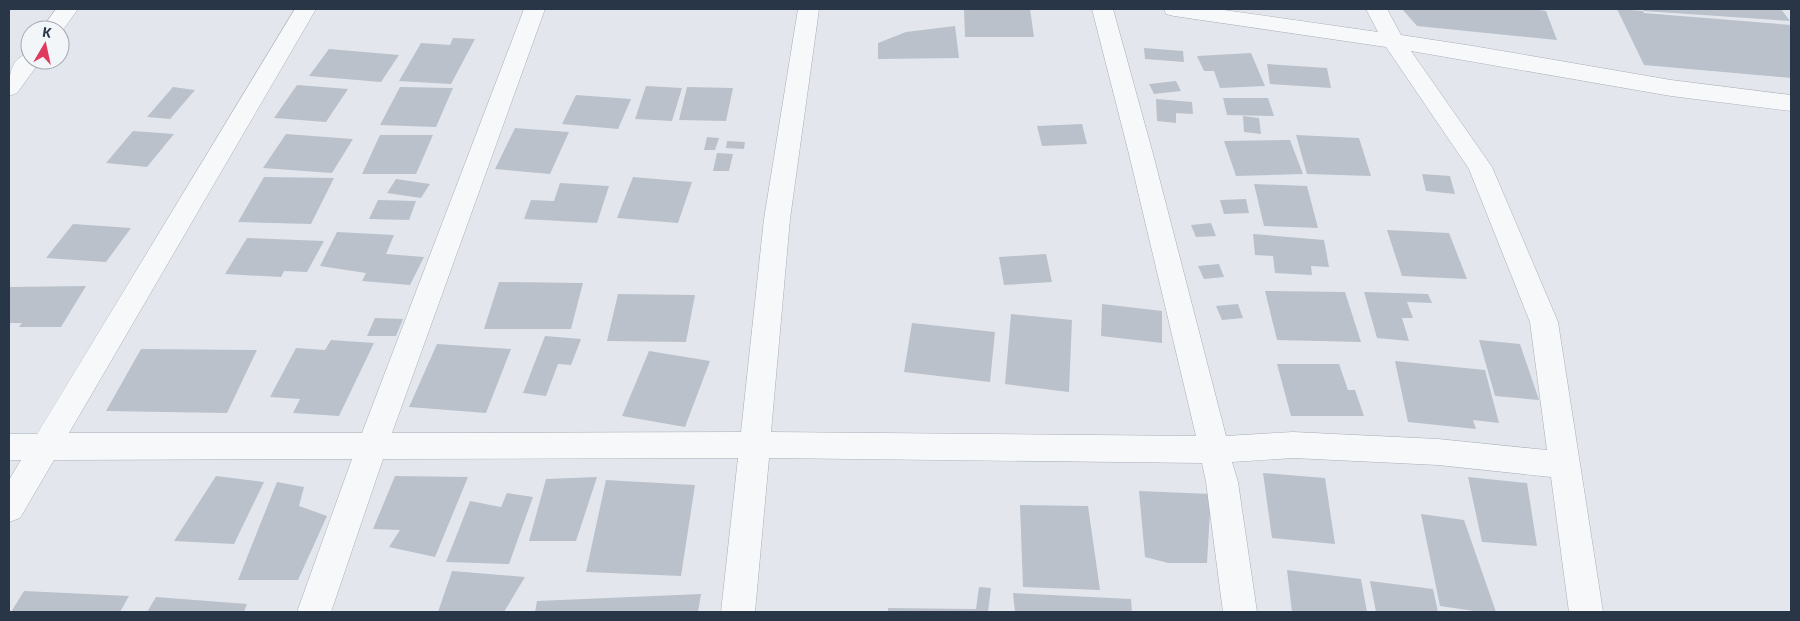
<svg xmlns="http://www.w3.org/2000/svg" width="1800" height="621" font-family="'Exo 2',sans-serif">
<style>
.building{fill:#bac1cb}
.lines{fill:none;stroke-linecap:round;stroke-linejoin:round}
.minor-casing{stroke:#a7aeb8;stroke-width:1}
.minor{fill:#f7f8fa;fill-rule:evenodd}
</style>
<rect width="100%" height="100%" fill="#e3e7ed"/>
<g class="building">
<path d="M964,9H1030L1034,37H965Z"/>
<path d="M1402,9H1532L1546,11L1557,40L1417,26Z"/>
<path d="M1617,9L1643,11L1644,13L1791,25V78L1644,65Z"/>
<path d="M1642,9H1781L1790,21L1644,11Z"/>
<path d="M955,26L959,58L878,59V43L906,32Z"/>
<path d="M453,38L475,39L451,84L399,81L421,43L450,45Z"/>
<path d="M1144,48L1183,51L1184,62L1145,59Z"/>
<path d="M329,49L399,55L381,82L309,76Z"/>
<path d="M1251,53L1265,86L1220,88L1214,71H1204L1197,56Z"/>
<path d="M1267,64L1327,68L1331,88L1270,84Z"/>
<path d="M1176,81L1181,91L1154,94L1149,84Z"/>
<path d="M297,85L348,89L326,122L274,118Z"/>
<path d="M646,86L682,88L672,121L635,119Z"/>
<path d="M173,87L195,90L170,119L147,117Z"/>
<path d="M400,87L453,88L436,127L380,125Z"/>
<path d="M687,87L733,88L726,121L679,120Z"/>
<path d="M576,95L631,99L618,129L562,124Z"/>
<path d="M1223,98H1268L1274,116L1227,115Z"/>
<path d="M1156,99L1192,102L1193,114L1176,113V123L1157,121Z"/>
<path d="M1243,116L1259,118L1261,134L1244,132Z"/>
<path d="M1082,124L1087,144L1042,146L1037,126Z"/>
<path d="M515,128L569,132L550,174L495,169Z"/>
<path d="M133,131L174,134L147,167L106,163Z"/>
<path d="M286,134L353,139L332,173L263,168Z"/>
<path d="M380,135H433L416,174H362Z"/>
<path d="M1296,135L1359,138L1371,176L1307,174Z"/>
<path d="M707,137L719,138L715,150H704Z"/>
<path d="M1290,140L1303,174L1236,176L1224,141Z"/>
<path d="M727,141L745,142L744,149L726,148Z"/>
<path d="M717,153L733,154L729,171H713Z"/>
<path d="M1422,174L1450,176L1455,194L1426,191Z"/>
<path d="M264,177L334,178L311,224L238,222Z"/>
<path d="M633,177L692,182L678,223L617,218Z"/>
<path d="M396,179L430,184L421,198L387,193Z"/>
<path d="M560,183L609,186L597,223L524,219L531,200L554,201Z"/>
<path d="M1254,184L1307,186L1318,228L1264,226Z"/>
<path d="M1246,199L1249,213L1224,214L1220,200Z"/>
<path d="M378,200L416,201L409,220L369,219Z"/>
<path d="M1211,223L1216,236L1196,237L1191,225Z"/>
<path d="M73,224L131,228L106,262L46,258Z"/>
<path d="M1387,230L1449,233L1467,279L1402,276Z"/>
<path d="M337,232L394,235L386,254L424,257L410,285L362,281L366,273L320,266Z"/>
<path d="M1253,234L1324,240L1329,267L1311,266L1312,275L1275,273L1273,256L1255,255Z"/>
<path d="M247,238L324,241L307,272L284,271L281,277L225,274Z"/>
<path d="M1046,254L1052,282L1004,285L999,257Z"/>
<path d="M1219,264L1224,277L1204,279L1198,266Z"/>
<path d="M499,282L583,283L571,329H484Z"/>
<path d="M86,286L61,327H19L22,323H9L10,287Z"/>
<path d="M1265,291L1345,292L1361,342L1277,340Z"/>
<path d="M1364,292L1428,294L1432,303L1407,302L1413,318H1402L1409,341L1377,338Z"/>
<path d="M618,294L695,295L686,342L607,341Z"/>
<path d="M1102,304L1162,311V343L1101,336Z"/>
<path d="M1238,304L1243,318L1222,320L1216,306Z"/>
<path d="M1011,314L1072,320L1069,392L1005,384Z"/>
<path d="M375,318L403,319L396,336H367Z"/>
<path d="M912,323L995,332L990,382L904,372Z"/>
<path d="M545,336L581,339L571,365L558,364L546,396L523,393Z"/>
<path d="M331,340L374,343L339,416L293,413L300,399L270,397L296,348L325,350Z"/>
<path d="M1479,340L1520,344L1539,400L1495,396Z"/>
<path d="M437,344L511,349L486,413L409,407Z"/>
<path d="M141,349L257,350L227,413L106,411Z"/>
<path d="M649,351L710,361L685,427L622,416Z"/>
<path d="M1395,361L1485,370L1499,423L1473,420L1476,429L1408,422Z"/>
<path d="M1277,364H1339L1348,390H1355L1364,416H1291Z"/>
<path d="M1263,473L1325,478L1335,544L1272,538Z"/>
<path d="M216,476L264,482L234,544L174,541Z"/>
<path d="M395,476L468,477L435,557L389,547L400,530L373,529Z"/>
<path d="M597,477L576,541H529L546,479Z"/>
<path d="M1468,477L1527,483L1537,546L1482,542Z"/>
<path d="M606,480L695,485L681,576L586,572Z"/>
<path d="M277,482L304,487L299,506L327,516L298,580H238Z"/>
<path d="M1139,491L1211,494L1207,563H1168L1145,557Z"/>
<path d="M507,493L533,497L509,564L446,562L470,501L501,507Z"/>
<path d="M1020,505L1088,506L1100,590L1023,587Z"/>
<path d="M1421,514L1464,520L1496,612H1481L1440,606Z"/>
<path d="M1287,570L1361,579L1367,612H1292Z"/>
<path d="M452,571L525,577L504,612H438Z"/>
<path d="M1370,581L1433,589L1438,612H1376Z"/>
<path d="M979,587L991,588L988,612H888V608L976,609Z"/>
<path d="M24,591L129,596L120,612H11Z"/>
<path d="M1013,593L1131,599L1132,612H1015Z"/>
<path d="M701,594L698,612H535L537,601Z"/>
<path d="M156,597L247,604L244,612H147Z"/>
</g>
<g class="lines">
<g class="minor-casing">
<g id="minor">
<path d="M56,9H78L60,34V30H41Z"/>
<path d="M295,9H316L69,433H362L524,9H545L392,433L741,432L764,219L798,9H819L790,219L771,432L1196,436L1129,154L1092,9H1113L1153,154L1226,436L1293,432L1438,439L1547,450L1530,322L1469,169L1386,47L1174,16L1166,14L1164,9H1217L1378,32L1366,9H1387L1401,35L1473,46L1671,80L1791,95V111L1671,96L1411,51L1492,167L1558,322L1603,612H1569L1551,477L1438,465L1293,458L1232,462L1238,482L1257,612H1223L1206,482L1202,463L769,458L755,612H721L738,458L383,459L331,612H297L352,459L54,460L20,518L9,522V480L21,460H9V434H37Z"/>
<path d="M30,53V60H41L17,93L9,96C9,77 9,58 30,53Z"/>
</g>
</g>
<use href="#minor" class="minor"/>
</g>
<rect width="1800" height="621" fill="none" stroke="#283647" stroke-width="20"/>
<g transform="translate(45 45) rotate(9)"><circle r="24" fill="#f3f6f9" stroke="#a2a9b2"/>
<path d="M0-4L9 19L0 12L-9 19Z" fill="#de3c5f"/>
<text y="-8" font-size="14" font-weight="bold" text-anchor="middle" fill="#283647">K</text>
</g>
</svg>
